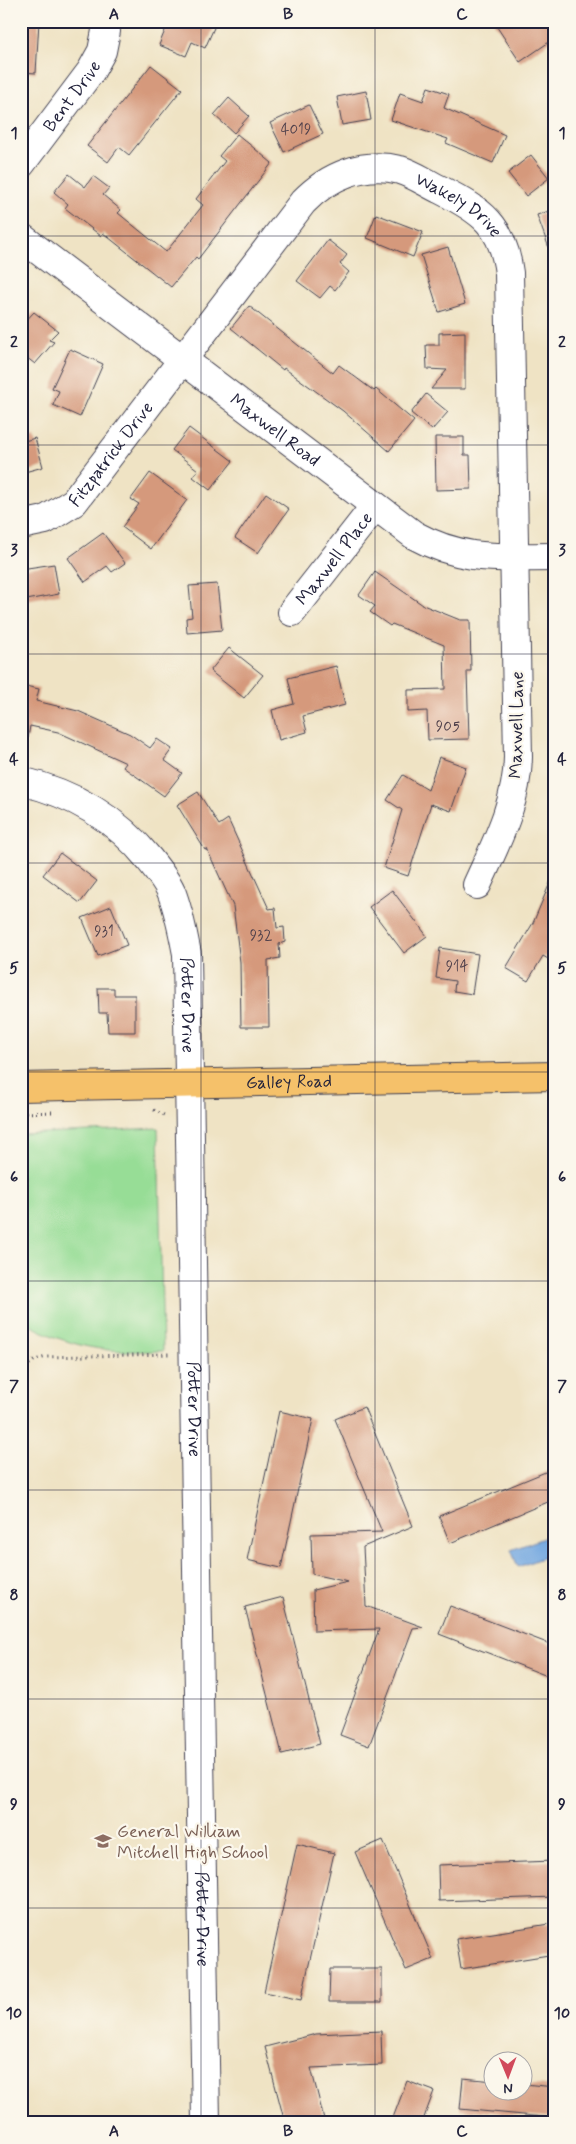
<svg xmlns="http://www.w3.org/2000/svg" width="576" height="2144" font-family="Mynerve,sans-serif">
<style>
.green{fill:#97dd96;stroke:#5c8068}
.water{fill:#74a8e0;stroke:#4b658e}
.building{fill:#d5997b}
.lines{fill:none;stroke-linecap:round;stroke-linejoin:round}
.minor-casing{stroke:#413f50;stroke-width:30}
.major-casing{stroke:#413f50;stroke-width:30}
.path{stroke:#413f50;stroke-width:3;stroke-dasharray:1 4;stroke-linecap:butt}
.minor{stroke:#fff;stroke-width:28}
.major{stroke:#f5c16b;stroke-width:28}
.grid{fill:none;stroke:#22223b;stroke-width:1;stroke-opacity:0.55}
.labels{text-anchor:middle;stroke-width:4.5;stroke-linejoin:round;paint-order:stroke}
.number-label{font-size:15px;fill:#4f404b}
.street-label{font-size:18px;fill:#22223b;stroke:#fbf7ec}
.education-label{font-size:18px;fill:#785e54;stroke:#fbf7ec;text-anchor:start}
.neatline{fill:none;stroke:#22223b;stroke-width:2}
.grid-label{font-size:16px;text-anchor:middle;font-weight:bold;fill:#22223b}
</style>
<rect width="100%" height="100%" fill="#fbf7ec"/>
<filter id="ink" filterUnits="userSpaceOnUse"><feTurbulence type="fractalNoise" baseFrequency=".02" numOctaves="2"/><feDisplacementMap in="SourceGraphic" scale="10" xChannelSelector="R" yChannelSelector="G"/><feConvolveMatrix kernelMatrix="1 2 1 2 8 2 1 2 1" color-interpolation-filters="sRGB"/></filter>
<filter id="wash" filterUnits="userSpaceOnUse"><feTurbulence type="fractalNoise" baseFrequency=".0096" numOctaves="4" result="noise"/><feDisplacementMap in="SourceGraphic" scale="20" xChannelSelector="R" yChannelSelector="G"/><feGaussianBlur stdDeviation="1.12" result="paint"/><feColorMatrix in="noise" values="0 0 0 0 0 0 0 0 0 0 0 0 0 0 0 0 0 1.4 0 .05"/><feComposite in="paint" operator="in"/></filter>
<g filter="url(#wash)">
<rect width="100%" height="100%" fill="#efe3c4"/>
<path class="green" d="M158,1128L163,1351C108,1353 70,1349 21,1320V1134Z"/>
<path class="water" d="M546,1537L552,1554L518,1567L511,1550Z"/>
<g id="blocks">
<g class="building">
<path d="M21,21H39L36,73L21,72Z"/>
<path d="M169,21H217L205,48L192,42L186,56L159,45Z"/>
<path d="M493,21H555V38L520,62Z"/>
<path d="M151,65L182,89L129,155L119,147L108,162L87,146Z"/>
<path d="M428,87L449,94L444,108L505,135L493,163L446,143L448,139L391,120L400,93L423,101Z"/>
<path d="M366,91L371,120L342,125L337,97Z"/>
<path d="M229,98L249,116L234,133L214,115Z"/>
<path d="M309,105L323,134L284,152L270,123Z"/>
<path d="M237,134L272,163L198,259L196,257L171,287L103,233L101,236L65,208L68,204L54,192L69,174L85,187L93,176L109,188L103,195L121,210L118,213L166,252L203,205L196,199L225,161L219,156Z"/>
<path d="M531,155L549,178L526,196L508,173Z"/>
<path d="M555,209V259H553L537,215Z"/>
<path d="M376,214L423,232L413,257L367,238Z"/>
<path d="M328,240L347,255L340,264L349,272L335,290L330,286L320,298L297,281Z"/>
<path d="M448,247L465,304L439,312L421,255Z"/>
<path d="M249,306L333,373L339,365L374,391L376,389L414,421L389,451L343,411L284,368L283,370L231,328Z"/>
<path d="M34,312L58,331L49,340L54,342L35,364L21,353V326Z"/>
<path d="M465,332V389H431L447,370L427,369L426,345H439V333Z"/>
<path d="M70,349L103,364L80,417L53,405L59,391L52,388Z"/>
<path d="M426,394L448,412L432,430L411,413Z"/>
<path d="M189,428L233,461L210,490L193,477L198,470L172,450Z"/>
<path d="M435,437H464V455H470L471,489L436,490Z"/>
<path d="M35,438L43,467L21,473V442Z"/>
<path d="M150,473L187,500L151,549L122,527L139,504L131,499Z"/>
<path d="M266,493L289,509L258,553L235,538Z"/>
<path d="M103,533L125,563L112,572L107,566L85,582L68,558Z"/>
<path d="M54,564L59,594L21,601V569Z"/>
<path d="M375,572L423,605L460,620H470L471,671H467L469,739L428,740L427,711L408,712V690L445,689L444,645L392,624L390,626L370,612L375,606L359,595Z"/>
<path d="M217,584L222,630L187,633L186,618L192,617L189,586Z"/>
<path d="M229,648L263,675L244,698L210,671Z"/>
<path d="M336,666L345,705L303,716L307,732L279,740L272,710L294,704L288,678Z"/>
<path d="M21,685L39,689L36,701L78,711L130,734L150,748L157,739L172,749L164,760L182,773L164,796L123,767L126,763L58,732L30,726L28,738L21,737Z"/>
<path d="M439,757L466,767L451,811L431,804L408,876L384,868L402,810L387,800L403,775L428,790Z"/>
<path d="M198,792L219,825L228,819L269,909L275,908L277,928L284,927L285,942L279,944L280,958L268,960L269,1027H241L240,962L233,906L207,849L205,850L177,805Z"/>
<path d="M60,853L97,881L80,903L43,875Z"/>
<path d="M555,871V963L543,956L528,981L506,968L533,923Z"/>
<path d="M392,890L427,936L404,953L369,907Z"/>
<path d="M111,906L127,945L98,956L82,918Z"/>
<path d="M440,948L478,954L472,994L454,991L455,981L436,978Z"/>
<path d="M98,988H114V995H135V1032H108L107,1013H99Z"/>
<path d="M364,1407L413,1526L363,1547L366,1606L423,1627L413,1628L369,1746L340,1735L379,1629L314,1631L313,1590L348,1582L312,1574L311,1534L382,1532L335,1419Z"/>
<path d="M279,1411L313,1419L281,1568L247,1560Z"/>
<path d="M555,1468V1499L450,1543L439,1516Z"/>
<path d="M283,1597L320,1744L282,1754L245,1607Z"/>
<path d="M450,1606L555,1646V1679L439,1634Z"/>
<path d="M383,1840L433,1959L406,1970L355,1852Z"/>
<path d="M297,1844L334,1853L301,2000L264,1992Z"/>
<path d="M555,1861V1897L439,1901L438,1865Z"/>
<path d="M555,1923V1954L461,1969L456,1939Z"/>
<path d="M330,1969H382V2002H329Z"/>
<path d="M381,2031L382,2065L311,2068L325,2123H285L265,2047L316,2034Z"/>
<path d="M463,2078L494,2081V2092H524V2084L555,2087V2118L460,2109Z"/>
<path d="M407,2081L434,2091L422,2123H391Z"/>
</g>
</g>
</g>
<g filter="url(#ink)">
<use href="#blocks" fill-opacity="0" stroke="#413f50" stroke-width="1"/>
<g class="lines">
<g class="minor-casing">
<g id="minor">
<path id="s1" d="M21,164L91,71L102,51L106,31L105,21"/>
<path id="s2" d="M21,237L414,535C463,562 501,557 555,557"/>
<path id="s3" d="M21,525L45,520L74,502L303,202C328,176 363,161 400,170C414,174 428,184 441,190C482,211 503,225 509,273L518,757C517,804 496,843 477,885"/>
<path id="s4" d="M292,612L375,506"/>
<path id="s5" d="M21,781C72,793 116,818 149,859C157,869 166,880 171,891C179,911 183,933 187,954L206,2123"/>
</g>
</g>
<g class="major-casing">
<g id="major">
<path id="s6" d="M21,1087L555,1076"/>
</g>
</g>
<g class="path">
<path d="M154,1110L166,1116"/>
<path d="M21,1113L55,1112"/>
<path d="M21,1370L35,1360L46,1357L172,1354"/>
</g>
<use href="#minor" class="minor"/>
<use href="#major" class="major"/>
</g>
</g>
<path class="grid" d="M201,21V2123M375,21V2123M21,236H555M21,445H555M21,654H555M21,863H555M21,1072H555M21,1281H555M21,1490H555M21,1699H555M21,1908H555"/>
<defs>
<g id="school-bare" transform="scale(1.35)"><path d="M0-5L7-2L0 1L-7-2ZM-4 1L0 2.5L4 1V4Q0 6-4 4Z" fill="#8d6e63" stroke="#fbf7ec" stroke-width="2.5" paint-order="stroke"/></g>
</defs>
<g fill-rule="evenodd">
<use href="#school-bare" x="103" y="1841"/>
</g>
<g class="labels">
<g class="number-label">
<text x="296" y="134">4019</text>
<text x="448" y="731">905</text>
<text x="104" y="936">931</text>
<text x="261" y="940">932</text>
<text x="457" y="971">914</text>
</g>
<g class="street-label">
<text dy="6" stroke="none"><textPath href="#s1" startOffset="85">Bent Drive</textPath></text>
<text dy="6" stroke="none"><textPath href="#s3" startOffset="612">Wakely Drive</textPath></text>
<text dy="6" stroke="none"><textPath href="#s2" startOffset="319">Maxwell Road</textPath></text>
<text dy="6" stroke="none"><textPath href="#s3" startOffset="119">Fitzpatrick Drive</textPath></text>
<text dy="6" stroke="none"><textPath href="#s4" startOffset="68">Maxwell Place</textPath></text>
<text transform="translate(516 725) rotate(-89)" y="6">Maxwell Lane</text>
<text dy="6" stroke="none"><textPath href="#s5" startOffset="308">Potter Drive</textPath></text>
<text dy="6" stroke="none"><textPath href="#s6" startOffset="268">Galley Road</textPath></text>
<text dy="6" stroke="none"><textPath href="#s5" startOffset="712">Potter Drive</textPath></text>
<text dy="6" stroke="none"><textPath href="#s5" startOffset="1222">Potter Drive</textPath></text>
</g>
<g class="education-label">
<text x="117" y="1837">General William<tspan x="117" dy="21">Mitchell High School</tspan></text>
</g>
</g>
<rect width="576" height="2144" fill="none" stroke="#fbf7ec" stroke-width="55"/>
<g transform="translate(508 2076) rotate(179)"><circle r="24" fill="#fbf7ec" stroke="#a4a2a5"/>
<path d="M0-4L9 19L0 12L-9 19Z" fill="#d1495b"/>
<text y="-8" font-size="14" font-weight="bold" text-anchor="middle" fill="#22223b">N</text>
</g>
<rect x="28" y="28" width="520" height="2088" class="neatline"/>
<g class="grid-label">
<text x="114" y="19">A</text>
<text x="288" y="19">B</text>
<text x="462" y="19">C</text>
<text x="14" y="138">1</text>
<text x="562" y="138">1</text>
<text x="14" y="347">2</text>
<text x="562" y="347">2</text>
<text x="14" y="555">3</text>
<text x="562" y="555">3</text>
<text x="14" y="764">4</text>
<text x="562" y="764">4</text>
<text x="14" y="973">5</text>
<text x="562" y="973">5</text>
<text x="14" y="1182">6</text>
<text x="562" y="1182">6</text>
<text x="14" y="1391">7</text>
<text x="562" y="1391">7</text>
<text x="14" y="1600">8</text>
<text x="562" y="1600">8</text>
<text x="14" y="1809">9</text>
<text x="562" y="1809">9</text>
<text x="14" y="2018">10</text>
<text x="562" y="2018">10</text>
<text x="114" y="2136">A</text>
<text x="288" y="2136">B</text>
<text x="462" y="2136">C</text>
</g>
</svg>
